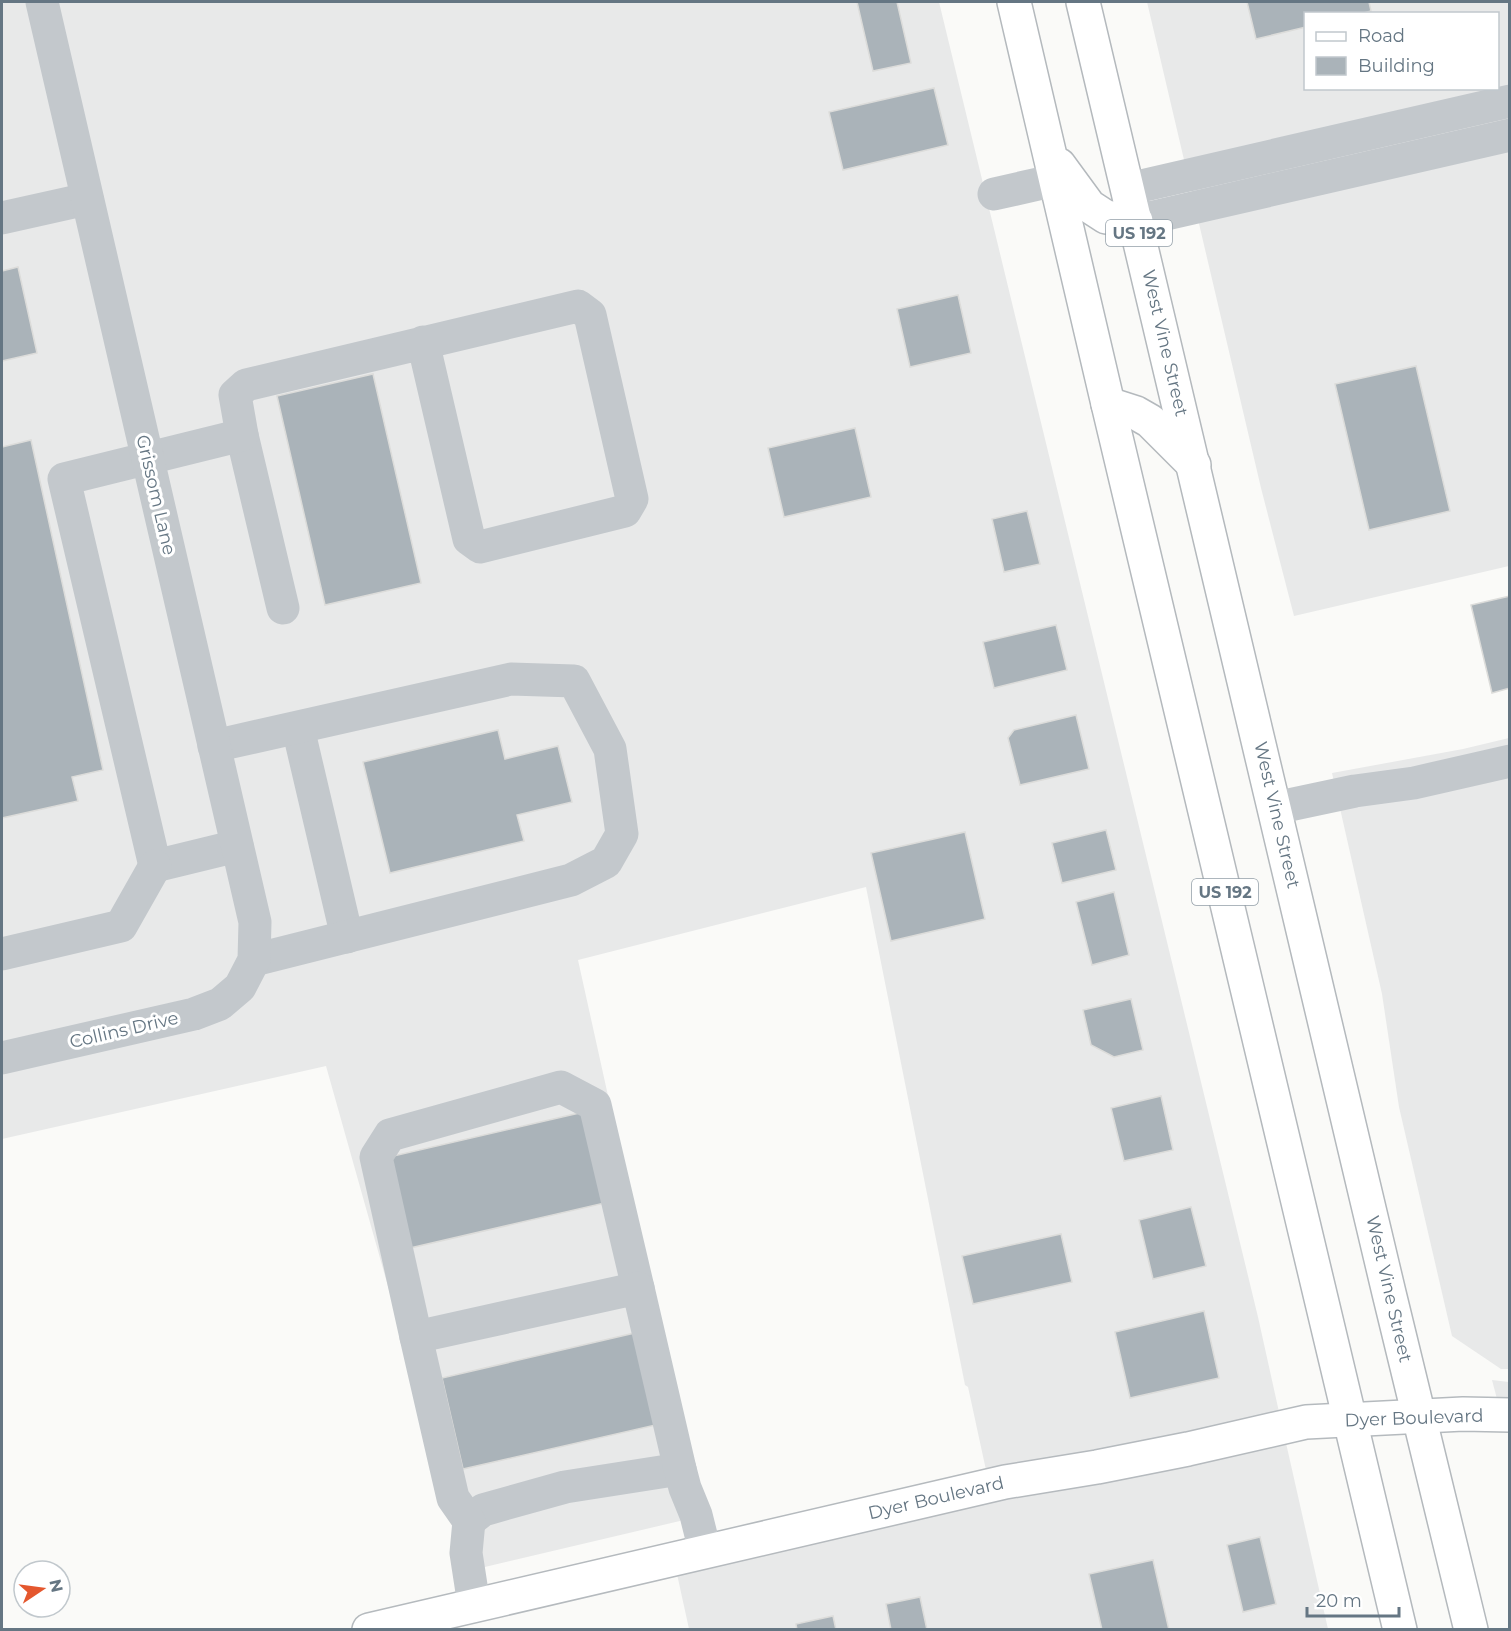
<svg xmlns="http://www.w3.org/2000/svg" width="1511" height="1631" font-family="Montserrat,sans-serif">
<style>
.built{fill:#e8e9e9;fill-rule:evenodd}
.building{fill:#aab3b9;stroke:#dcdcda;stroke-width:1.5}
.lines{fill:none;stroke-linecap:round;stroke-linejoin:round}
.major-casing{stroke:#b5babe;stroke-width:36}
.highway-casing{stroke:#b4b9bd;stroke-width:36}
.minor{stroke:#c3c8cc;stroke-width:33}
.major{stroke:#fff;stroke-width:33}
.highway{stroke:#fff;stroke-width:33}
.labels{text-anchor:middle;stroke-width:6;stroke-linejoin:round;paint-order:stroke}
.shield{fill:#fff;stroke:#939fa8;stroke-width:1.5}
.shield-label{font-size:16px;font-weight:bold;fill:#657683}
.street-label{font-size:18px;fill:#657683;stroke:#fff}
</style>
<rect width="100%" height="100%" fill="#fafaf8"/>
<g class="built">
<path d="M2,2H939L1258,1317L1279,1412L1185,1434L1095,1452L986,1470L968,1387L965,1385L866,887L578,960L701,1516L468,1571L326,1066L2,1139Z"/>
<path d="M1147,2H1509V566L1294,616L1261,488ZM1306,14H1498V88H1306Z"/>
<path d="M1509,738V1369H1501L1452,1336L1399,1107L1382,994L1332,773L1463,749Z"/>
<path d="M1492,1380L1509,1382V1400L1497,1399Z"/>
<path d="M1286,1443L1328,1629H689L677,1574L1008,1497Z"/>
</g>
<g class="building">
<path d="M857,2H897L911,63L873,71Z"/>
<path d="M1247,2H1369L1371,11L1360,14H1306V27L1256,39Z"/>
<path d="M934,88L948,145L843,170L829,112Z"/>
<path d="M18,267L37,353L2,361V271Z"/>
<path d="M958,295L971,353L910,367L897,309Z"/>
<path d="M1416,366L1450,511L1369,530L1335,384Z"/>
<path d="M373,374L421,583L325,605L277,396Z"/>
<path d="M855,428L871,497L784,517L768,448Z"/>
<path d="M31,440L103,770L72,777L78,801L2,818V447Z"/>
<path d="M1027,511L1040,564L1004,572L992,519Z"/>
<path d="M1510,596V688L1492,693L1471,605Z"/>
<path d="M1056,625L1067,670L994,688L983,642Z"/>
<path d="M1076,715L1089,769L1020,785L1008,738L1014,730Z"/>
<path d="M498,730L505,759L558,746L572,802L517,815L524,841L390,873L363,762Z"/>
<path d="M1106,830L1116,870L1062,883L1052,843Z"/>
<path d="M965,832L985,919L891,941L871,853Z"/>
<path d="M1114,892L1129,955L1092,965L1076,902Z"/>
<path d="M1131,999L1143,1050L1114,1057L1091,1045L1083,1010Z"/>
<path d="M1161,1096L1173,1150L1124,1161L1111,1108Z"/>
<path d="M588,1111L609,1202L410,1248L389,1157Z"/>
<path d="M1191,1207L1206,1266L1153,1279L1139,1220Z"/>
<path d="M1061,1234L1072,1282L973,1304L962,1256Z"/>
<path d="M1204,1311L1219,1378L1130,1398L1115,1332Z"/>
<path d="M639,1332L660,1424L463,1469L442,1378Z"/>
<path d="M1260,1537L1276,1604L1243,1612L1227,1545Z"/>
<path d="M1153,1560L1169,1630H1102L1089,1574Z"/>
<path d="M920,1597L927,1630H891L886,1604Z"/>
<path d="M833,1616L836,1630H797L796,1624Z"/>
</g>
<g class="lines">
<g class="major-casing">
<path id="major" d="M369,1630L1005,1482L1097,1467L1188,1449L1306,1422L1463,1414L1510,1415"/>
</g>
<g class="highway-casing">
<g id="highway">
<path d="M1014,2L1108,404L1400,1630"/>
<path d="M1083,2L1389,1293L1471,1630"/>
<path d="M1059,165L1089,206L1106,217L1136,221"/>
<path d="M1108,404L1136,413L1150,421L1194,465"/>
</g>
</g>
<g class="minor">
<path d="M1128,189L1510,101"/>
<path d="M994,194L1056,180"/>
<path d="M2,218L87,199"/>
<path d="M1136,221L1510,135"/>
<path d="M242,435L283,608"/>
<path d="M298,728L347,937"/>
<path d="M214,746L511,679L574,681L610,749L622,834L606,862L571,880L254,960"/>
<path d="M1275,808L1355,791L1414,783L1510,761"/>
<path d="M237,846L155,866L64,479L242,435L235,395L246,385L578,306L590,315L632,499L625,511L480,547L469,539L423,342"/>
<path d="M2,954L121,926L155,866"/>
<path d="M2,1058L194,1014L220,1004L240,987L254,960L255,922L42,2"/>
<path d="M416,1337L376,1157L390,1135L561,1087L595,1105L638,1288"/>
<path d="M469,1521L483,1510L565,1487L680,1469"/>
<path d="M474,1605L466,1553L469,1521L453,1498L416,1337L638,1288L680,1469L685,1488L696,1515L705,1551"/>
</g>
<use href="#major" class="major"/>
<use href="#highway" class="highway"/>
</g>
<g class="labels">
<g class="shield">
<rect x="1106" y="220" width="66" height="26" rx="4.5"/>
<rect x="1192" y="879" width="66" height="26" rx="4.5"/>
</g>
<g class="shield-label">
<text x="1139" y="239">US 192</text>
<text x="1225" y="898">US 192</text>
</g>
<g class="street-label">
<text transform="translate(1165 343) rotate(77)" y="6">West Vine Street</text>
<text transform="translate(156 495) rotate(77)" y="6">Grissom Lane</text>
<text transform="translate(1277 815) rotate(77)" y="6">West Vine Street</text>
<text transform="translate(124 1030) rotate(-13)" y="6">Collins Drive</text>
<text transform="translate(1389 1289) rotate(77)" y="6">West Vine Street</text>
<text transform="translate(1414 1418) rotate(-2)" y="6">Dyer Boulevard</text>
<text transform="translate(936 1498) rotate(-13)" y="6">Dyer Boulevard</text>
</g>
</g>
<rect width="1511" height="1631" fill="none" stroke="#657683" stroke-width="6"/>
<rect x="1304" y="12" width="195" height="78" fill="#ffffff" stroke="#c1c8cd" stroke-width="1.5"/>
<rect x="1316" y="32" width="30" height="9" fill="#ffffff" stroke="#c1c8cd" stroke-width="1.5"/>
<text x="1358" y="42" font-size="18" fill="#657683">Road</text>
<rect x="1316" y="57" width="30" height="18" fill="#aab3b9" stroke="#c1c8cd" stroke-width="1.5"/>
<text x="1358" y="72" font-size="18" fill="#657683">Building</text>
<g transform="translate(42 1589) rotate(77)"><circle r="28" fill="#ffffff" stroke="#c1c8cd" stroke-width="1.5"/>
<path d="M0-4.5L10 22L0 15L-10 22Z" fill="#e4572e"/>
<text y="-9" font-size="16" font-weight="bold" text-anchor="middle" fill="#657683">N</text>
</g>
<path d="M1307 1607v9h92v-9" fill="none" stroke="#657683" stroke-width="3"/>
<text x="1316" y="1607" font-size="18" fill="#657683" stroke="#ffffff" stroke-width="4.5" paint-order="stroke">20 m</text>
</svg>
